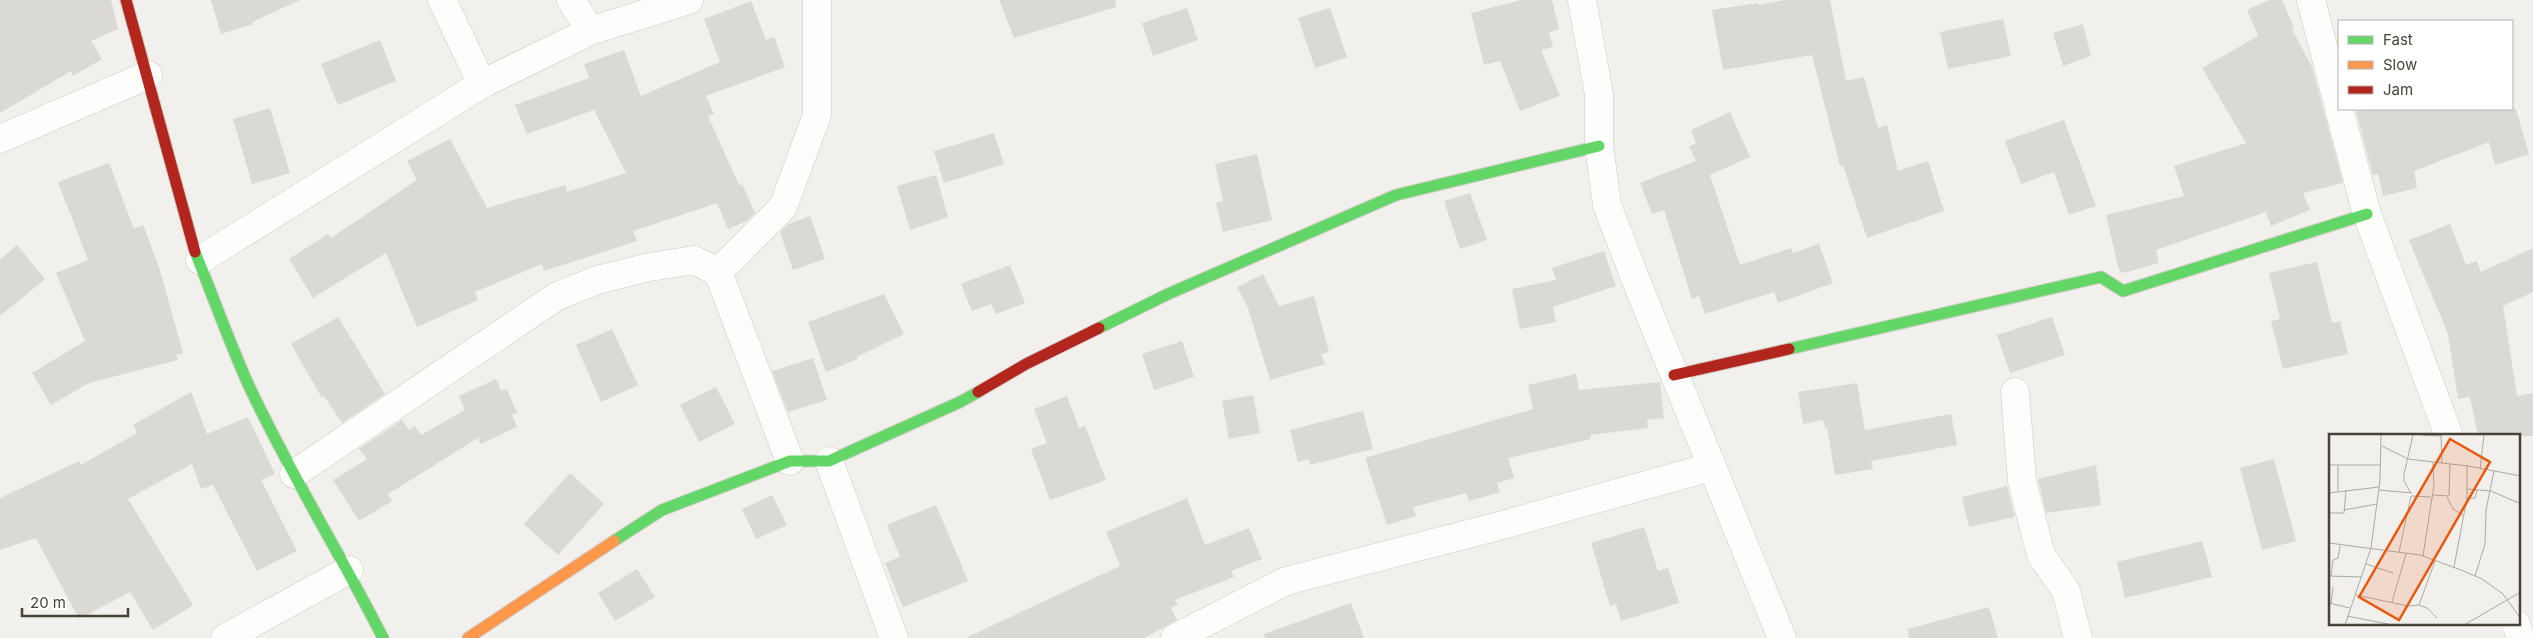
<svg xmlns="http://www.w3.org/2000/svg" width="2533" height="638" font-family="Inter,sans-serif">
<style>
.building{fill:#dbd9d4}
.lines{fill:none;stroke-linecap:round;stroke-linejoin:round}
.street-casing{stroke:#cdcbc7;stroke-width:29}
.fast-casing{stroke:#d0cdc3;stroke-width:13}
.slow-casing{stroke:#d0cdc3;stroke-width:13}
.jam-casing{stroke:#d0cdc3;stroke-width:13}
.street{stroke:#fdfdfc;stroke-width:28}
.fast{stroke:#63d668;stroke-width:11}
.slow{stroke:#ff974d;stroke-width:11}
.jam{stroke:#b3261e;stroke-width:11}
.inset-road{fill:none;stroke:#adaaa4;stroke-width:1}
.view{fill:#e8590c;fill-opacity:0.15;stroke:#e8590c;stroke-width:2.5}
.inset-edge{fill:none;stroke:#484237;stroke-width:2.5}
</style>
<rect width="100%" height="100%" fill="#f1f0ec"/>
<g class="building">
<path d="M0,0H111L118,29L91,41L102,59L73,76L71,71L0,113Z"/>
<path d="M211,0H300L252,22L253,24L221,34Z"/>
<path d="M999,0H1115L1116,7L1014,38Z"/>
<path d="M1521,0H1552L1559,29L1549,32L1553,47L1541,50L1560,96L1520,111L1500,61L1484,65L1471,13Z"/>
<path d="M1784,0H1830L1846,81L1864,77L1878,128L1887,125L1898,171L1928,161L1944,211L1867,238L1843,165L1840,166L1812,55L1723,70L1712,10L1758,3V5Z"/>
<path d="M2269,0H2282L2294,27L2292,29L2312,67L2343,183L2303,193L2310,210L2271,226L2266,212L2156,250L2159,263L2124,273L2119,270L2106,215L2184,196L2174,166L2246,143L2202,68L2258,36L2247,10Z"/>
<path d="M751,1L766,40L774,37L785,67L706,96L714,114L708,116L739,185L742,184L755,213L747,221L728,229L717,203L633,231L637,241L544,271L542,264L475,292L478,300L417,327L386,253L313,298L289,259L328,234L331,238L417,180L407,161L450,139L487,208L565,185L567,192L626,173L594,110L527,134L515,105L589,78L584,64L624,50L641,96L720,62L704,19Z"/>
<path d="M1187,8L1198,40L1153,56L1142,23Z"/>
<path d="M1330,8L1347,57L1315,68L1298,18Z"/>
<path d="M2003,19L2011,56L1948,69L1940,32Z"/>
<path d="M2083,24L2091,56L2063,66L2053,33Z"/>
<path d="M380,40L396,81L338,105L321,64Z"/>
<path d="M270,108L290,173L252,184L233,119Z"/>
<path d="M2371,109H2516L2529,154L2495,165L2489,142L2414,171L2417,188L2383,196L2378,174L2373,175L2356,111Z"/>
<path d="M1730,112L1750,157L1710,175L1740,265L1791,248L1793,253L1819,244L1833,283L1778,303L1774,292L1705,314L1699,296L1692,299L1664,210L1652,214L1640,183L1696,161L1689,146L1696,143L1691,130Z"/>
<path d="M2064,120L2096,206L2069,215L2054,172L2021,184L2005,141Z"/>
<path d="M994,133L1004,164L944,183L934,151Z"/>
<path d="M1257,154L1272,220L1223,232L1216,203L1223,201L1215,164Z"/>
<path d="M109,163L134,229L143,225L159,267L183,353L176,355L178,360L89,383L51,405L32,373L85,341L56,273L88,260L58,182Z"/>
<path d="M936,175L948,217L910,230L897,186Z"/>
<path d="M1470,193L1487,240L1460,249L1444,201Z"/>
<path d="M810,216L825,259L793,270L780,232L788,224Z"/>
<path d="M2450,224L2466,265L2477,261L2481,272L2533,248V292L2503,306L2517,396L2533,393V436H2478L2470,397L2458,399L2448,334L2409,240Z"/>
<path d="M17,245L45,279L0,316V260Z"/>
<path d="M1604,251L1616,286L1553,307L1556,322L1520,329L1512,289L1556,280L1552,268Z"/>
<path d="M2317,262L2332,323L2340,321L2348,354L2283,369L2271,321L2280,319L2269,273Z"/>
<path d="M1010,265L1025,303L996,314L991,304L972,311L961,284Z"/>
<path d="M1263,274L1279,306L1314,296L1329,352L1321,354L1325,364L1270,380L1248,308L1237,287Z"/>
<path d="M884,294L904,334L857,357L858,359L826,372L808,322Z"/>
<path d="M338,317L385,394L342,423L324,396L322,398L291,344Z"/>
<path d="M2052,317L2065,355L2010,373L1997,335Z"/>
<path d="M612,329L638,385L601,402L576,345Z"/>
<path d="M1182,341L1194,377L1154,390L1142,354Z"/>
<path d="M813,358L827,400L788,412L772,371Z"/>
<path d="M1576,374L1579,390L1660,382L1664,418L1647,420L1648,428L1590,435L1591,439L1508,458L1514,478L1497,483L1500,492L1469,501L1466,493L1413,507L1416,516L1387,525L1365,458L1533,409L1528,385Z"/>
<path d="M496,379L501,391L507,389L517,413L512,415L517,427L481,444L478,438L388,494L392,501L359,521L333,480L367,459L359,449L402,420L409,430L415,426L421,435L465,410L459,396Z"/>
<path d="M1857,383L1865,430L1951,414L1957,445L1871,461L1873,469L1835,475L1827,427L1825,428L1823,420L1803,424L1798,392Z"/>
<path d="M716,387L735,424L699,442L680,405Z"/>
<path d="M191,392L207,434L248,417L275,474L261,480L297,551L257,571L213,485L201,489L192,464L128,499L193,605L153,630L130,592L79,619L36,538L0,550V498L79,461L81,465L137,433L133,425Z"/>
<path d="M1253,395L1260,433L1229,439L1222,401Z"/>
<path d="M1067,396L1079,428L1085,426L1106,480L1050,500L1031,449L1047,443L1034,409Z"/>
<path d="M1363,411L1373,449L1310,465L1308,459L1298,462L1290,430Z"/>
<path d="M2274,459L2296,541L2262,550L2240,468Z"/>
<path d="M2096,465L2101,505L2046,513L2038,479Z"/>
<path d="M570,473L604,504L558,555L524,524Z"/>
<path d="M2007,486L2015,517L1969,527L1962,497Z"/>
<path d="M772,495L787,525L756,539L742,509Z"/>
<path d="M1187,498L1205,545L1249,528L1262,559L1231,571L1234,577L1175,600L1178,605L1171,608L1177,620L1144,638H965L1120,566L1106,532Z"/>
<path d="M936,505L968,581L903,607L885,563L900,557L887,525Z"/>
<path d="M1644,527L1658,571L1668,568L1679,603L1621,621L1616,604L1610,606L1591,543Z"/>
<path d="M2202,541L2212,577L2125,598L2117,562Z"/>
<path d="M637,569L655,597L615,621L598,593Z"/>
<path d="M1351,603L1364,638H1265L1264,634Z"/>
<path d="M1989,607L1998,638H1909L1908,629Z"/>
</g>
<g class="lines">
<g class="street-casing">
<g id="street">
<path d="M442,0L482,84"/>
<path d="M571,0L590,31"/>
<path d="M1582,0L1599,94V146L1607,205L1637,283L1782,638"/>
<path d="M2311,0L2339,108"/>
<path d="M2339,109L2367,214L2449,436"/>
<path d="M0,139L148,75"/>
<path d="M200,260L482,84L590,31L689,0"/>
<path d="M718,272L783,207L817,115V0"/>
<path d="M2015,392L2022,481L2041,555L2066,591L2078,638"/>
<path d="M829,461L894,638"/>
<path d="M294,474L557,296L597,280L650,267L694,260L718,272L790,461"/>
<path d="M2516,624L2521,638"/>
<path d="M225,638L349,570"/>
<path d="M1175,638L1286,581L1499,526L1711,467"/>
</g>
</g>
<g class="fast-casing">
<g id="fast">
<path d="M195,252C213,296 229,342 249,386C289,472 340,553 383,638"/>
<path d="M1099,328L1168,294L1396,195L1599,146"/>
<path d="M1789,349L2101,277L2123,291L2367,214"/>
<path d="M614,541L662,510L790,461H829L960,402L978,392"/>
</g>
</g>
<g class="slow-casing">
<path id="slow" d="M468,638L614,541"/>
</g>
<g class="jam-casing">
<g id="jam">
<path d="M126,0L195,252"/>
<path d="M1674,375L1789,349"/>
<path d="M978,392L1026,364L1099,328"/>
</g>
</g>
<use href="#street" class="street"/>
<use href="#fast" class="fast"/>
<use href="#slow" class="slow"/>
<use href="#jam" class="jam"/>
</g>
<g transform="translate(2329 434)">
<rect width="191" height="191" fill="#f1f0ec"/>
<path class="inset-road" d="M92,1L112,2M112,1L113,30M53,12L79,25L139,32L192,42M0,31H52M9,31V57M151,35L155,1M138,55L162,57L192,70M50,56L83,59M0,59L50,53M82,59L75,47V40L84,1M104,61L120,62L121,30M118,63L124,75L134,81M138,64H146L148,56M15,76L48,70M0,79H15L17,56M0,109L91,121L132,136L153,145L174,160L192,185M70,118L82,62L102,63M94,122L105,51L104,29M37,130L64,139M125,133L138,64V31M0,142L33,143M2,142L4,126L9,124L11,112M146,142L156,110L157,76L165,37M27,161L79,172L90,171L106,127M63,168L77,120M0,169L21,174M2,170L4,153M90,171L98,174L108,184M18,182L64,191M16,191L42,114L51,46L52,1M135,191L192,158"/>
<path class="view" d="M121,5L161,28L70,186L30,163Z"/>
<rect width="191" height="191" class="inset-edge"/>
</g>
<rect x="2338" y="20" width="175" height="90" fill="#ffffff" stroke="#b6b3af"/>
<rect x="2348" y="36" width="25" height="8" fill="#63d668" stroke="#b6b3af"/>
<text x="2383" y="45" font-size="15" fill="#484237">Fast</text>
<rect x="2348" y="61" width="25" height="8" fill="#ff974d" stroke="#b6b3af"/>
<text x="2383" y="70" font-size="15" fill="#484237">Slow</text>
<rect x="2348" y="86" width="25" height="8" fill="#b3261e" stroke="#b6b3af"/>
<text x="2383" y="95" font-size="15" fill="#484237">Jam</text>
<path d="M22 608v8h106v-8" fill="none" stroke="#484237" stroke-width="2.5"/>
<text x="30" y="608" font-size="15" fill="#484237" stroke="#ffffff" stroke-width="4" paint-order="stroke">20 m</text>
</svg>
